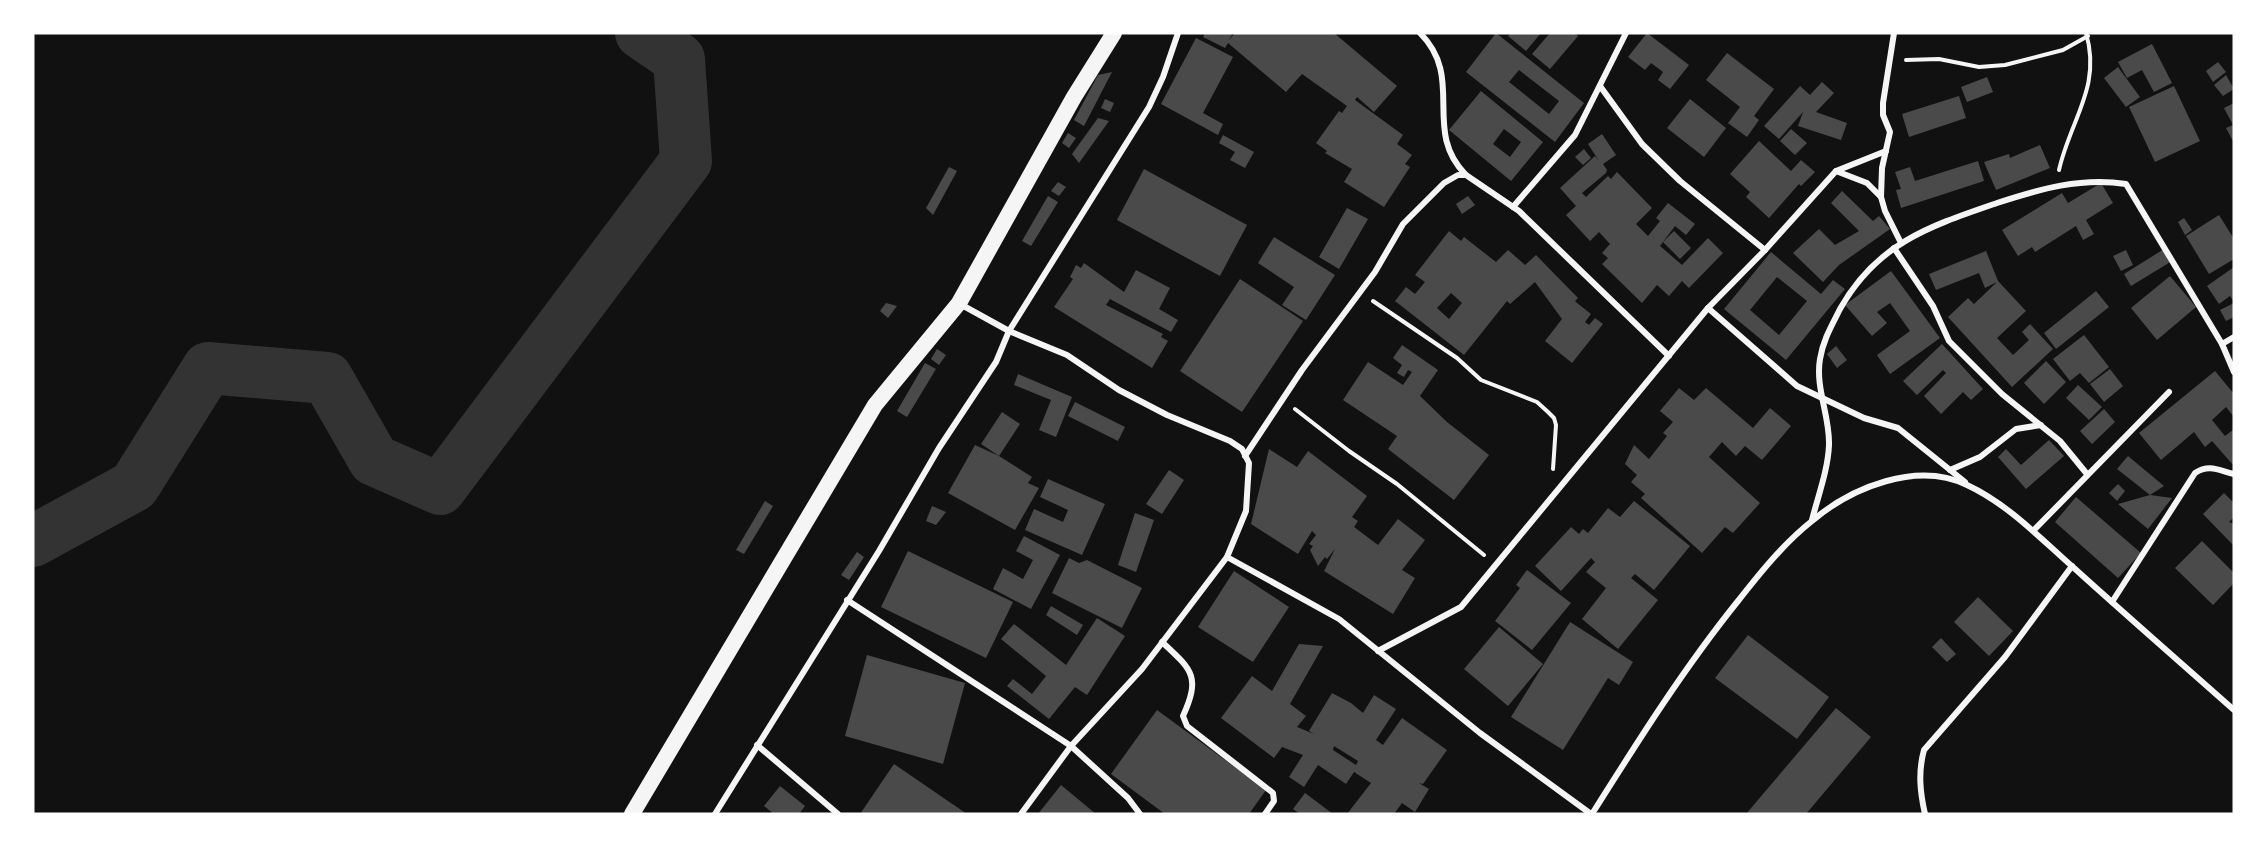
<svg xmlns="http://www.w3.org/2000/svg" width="2267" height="847" font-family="Helvetica,sans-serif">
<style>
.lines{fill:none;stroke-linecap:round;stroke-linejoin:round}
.river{stroke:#333;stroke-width:52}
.building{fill:#4a4a4a;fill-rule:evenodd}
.path{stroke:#f5f5f5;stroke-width:4}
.minor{stroke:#f5f5f5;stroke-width:6}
.trunk{stroke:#f5f5f5;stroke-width:16}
</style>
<rect width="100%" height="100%" fill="#111"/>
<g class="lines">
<path class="river" d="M33,541L134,486L208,368L327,378L374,460L440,489L686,161L679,59L641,33"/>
</g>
<g class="building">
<path d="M1205,33H1228L1232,35L1229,40L1235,33H1334L1397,86L1374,112L1357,97L1355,100L1403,135L1397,144L1412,155L1405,164L1410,167L1384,207L1344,182L1352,169L1325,153L1327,151L1316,143L1339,111L1342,113L1347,106L1302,74L1286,92L1228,43L1225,48L1203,37Z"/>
<path d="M1496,33L1584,103L1555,142L1466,72ZM1519,70L1559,101L1549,114L1509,82Z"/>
<path d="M1511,33H1541L1526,51L1508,36Z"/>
<path d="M1550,33H1575L1578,36L1550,69L1532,54Z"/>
<path d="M1647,33L1689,65L1670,89L1658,80L1663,72L1651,63L1645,70L1628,57Z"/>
<path d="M1196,38L1233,57L1203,113L1223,124L1218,135L1161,104Z"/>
<path d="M2152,44L2172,83L2154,92L2142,70L2127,78L2118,62Z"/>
<path d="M1727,53L1774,89L1754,116L1759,120L1747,137L1728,123L1740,107L1706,80Z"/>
<path d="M2218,62L2226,72L2213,82L2206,71Z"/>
<path d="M2118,67L2140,97L2126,107L2104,78Z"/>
<path d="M1112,72L1084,126L1074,120L1098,75Z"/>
<path d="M2226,75L2234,89L2223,96L2214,85Z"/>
<path d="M1987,77L1993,92L1967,102L1961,87Z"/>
<path d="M1822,82L1834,93L1816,112L1847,123L1841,140L1798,126L1803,112L1779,139L1764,126L1800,86L1810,95Z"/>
<path d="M2174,86L2200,141L2155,162L2129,107Z"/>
<path d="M1481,91L1543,142L1511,181L1449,130ZM1504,129L1521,142L1510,157L1493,144Z"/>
<path d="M1959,96L1966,118L1909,137L1902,114Z"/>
<path d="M1105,99L1114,103L1110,112L1101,108Z"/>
<path d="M1690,99L1726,128L1704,157L1667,128Z"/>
<path d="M2234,103V143L2226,128L2233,125L2224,108Z"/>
<path d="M1098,118L1109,121L1079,163L1072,154Z"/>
<path d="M1791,129L1807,143L1795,155L1780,141Z"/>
<path d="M1068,133L1076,138L1069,148L1062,143Z"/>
<path d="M1602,134L1616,155L1603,164L1607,170L1606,173L1582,193L1586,197L1608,176L1611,179L1617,172L1652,208L1636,224L1648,236L1660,221L1656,218L1668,203L1695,224L1686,235L1675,226L1660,246L1682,265L1708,238L1723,253L1689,288L1682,281L1669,296L1657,285L1642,303L1602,264L1608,258L1602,253L1610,244L1599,232L1590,241L1566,215L1576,206L1560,188L1595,156L1599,161L1588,144Z"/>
<path d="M1223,135L1254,152L1245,168L1230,160L1235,152L1219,143Z"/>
<path d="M1759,141L1791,171L1801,160L1815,172L1801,186L1799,184L1769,218L1746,197L1750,192L1730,174Z"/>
<path d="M2040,145L2050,168L1996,190L1984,162L2009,154L2010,158Z"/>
<path d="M1584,149L1591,158L1583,165L1575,157Z"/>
<path d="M1978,161L1984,181L1901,208L1896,190L1901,189L1895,172L1910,167L1915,181Z"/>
<path d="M949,167L957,171L933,215L926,208Z"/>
<path d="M1144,169L1247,225L1220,276L1117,220Z"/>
<path d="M1058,182L1066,187L1059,196L1051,191Z"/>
<path d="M2101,183L2113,203L2086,220L2094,234L2083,240L2076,226L2035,252L2032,247L2018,256L2002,230L2062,193L2068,203Z"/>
<path d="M1842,191L1873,221L1879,216L1890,229L1839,265L1823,282L1793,253L1819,229L1835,245L1859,231L1831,203Z"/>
<path d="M1048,196L1058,202L1031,246L1022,241Z"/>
<path d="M1468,196L1475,205L1462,214L1456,204Z"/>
<path d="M1347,208L1368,219L1339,269L1319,257Z"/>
<path d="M2219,215L2234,239V259L2209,274L2186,236Z"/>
<path d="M2184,218L2192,230L2185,235L2178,222Z"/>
<path d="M1449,231L1461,241L1464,237L1496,262L1508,250L1525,265L1536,255L1578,298L1575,301L1577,303L1591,314L1585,322L1589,325L1595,318L1603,324L1572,363L1545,341L1562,319L1535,282L1510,304L1507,301L1464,355L1395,301L1406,287L1415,294L1425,282L1415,275ZM1451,293L1462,303L1449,319L1437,308Z"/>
<path d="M1674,231L1691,248L1680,259L1663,242Z"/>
<path d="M1274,237L1335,275L1306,320L1282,305L1294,287L1258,263Z"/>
<path d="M2164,249L2172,261L2131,286L2124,274Z"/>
<path d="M2126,250L2133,265L2121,271L2113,256Z"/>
<path d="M1986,251L1998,281L2026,311L1997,338L2013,355L2029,340L2022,332L2030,324L2053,349L2012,387L1948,317L1968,298L1974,304L1997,282L1985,288L1979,273L1936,290L1929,274Z"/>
<path d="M1771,252L1821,294L1833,280L1845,289L1786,360L1724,309ZM1777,277L1807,301L1779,335L1750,310Z"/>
<path d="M1084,263L1124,292L1136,270L1170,288L1159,309L1178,320L1171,332L1110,299L1106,305L1163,334L1161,337L1168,341L1152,368L1054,307L1073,279L1070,277L1076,265L1081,268Z"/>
<path d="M2234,267V302L2230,296L2219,304L2207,286Z"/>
<path d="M1891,271L1940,338L1890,374L1877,355L1910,331L1890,303L1877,312L1887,323L1872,336L1845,305Z"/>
<path d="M2170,276L2196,307L2157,340L2131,308Z"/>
<path d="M1240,279L1303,321L1242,412L1180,371Z"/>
<path d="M2096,291L2109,307L2056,349L2044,333Z"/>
<path d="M886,303L897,306L888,318L880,311Z"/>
<path d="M2234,303V317L2226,321L2220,310Z"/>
<path d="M2084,335L2109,367L2089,383L2080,373L2070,381L2053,359Z"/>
<path d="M1942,344L1983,389L1971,400L1963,392L1941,414L1924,396L1946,373L1943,370L1917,395L1903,381Z"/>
<path d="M1402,345L1438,370L1420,396L1447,422L1489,455L1454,500L1388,449L1397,436L1343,400L1368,362L1403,385L1412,372L1408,370L1404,377L1397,373L1402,365L1393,358Z"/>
<path d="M1836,346L1847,360L1837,368L1827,354Z"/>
<path d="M937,349L946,355L939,365L931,359Z"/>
<path d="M2046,361L2066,382L2044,404L2024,383Z"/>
<path d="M925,363L936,369L907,417L897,411Z"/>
<path d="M2110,369L2123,386L2104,402L2090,384Z"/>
<path d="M2215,371L2234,394V417L2226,407L2212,420L2225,436L2234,429V466L2212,441L2205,447L2194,432L2161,460L2139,433Z"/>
<path d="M1018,374L1072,397L1056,437L1039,430L1051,400L1014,385Z"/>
<path d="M2078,385L2102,407L2089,420L2066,398Z"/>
<path d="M1679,388L1694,400L1706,388L1753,428L1770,408L1791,426L1762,460L1745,446L1736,456L1722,442L1709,457L1760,503L1733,533L1725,527L1702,553L1641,498L1645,494L1631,482L1637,475L1625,464L1634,445L1649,459L1667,436L1663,433L1673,422L1660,411Z"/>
<path d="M1075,402L1125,427L1118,441L1068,416Z"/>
<path d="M2104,409L2115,422L2092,444L2080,431Z"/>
<path d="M1002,412L1020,424L999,456L981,444Z"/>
<path d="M2049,440L2064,456L2026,489L1998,457L2006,449L2021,465Z"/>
<path d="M975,445L999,456L1032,477L1028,483L1039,488L1015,530L948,493Z"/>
<path d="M1269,449L1297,467L1308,451L1367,496L1352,517L1358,521L1354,527L1378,545L1398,519L1425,540L1402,570L1415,578L1393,614L1324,571L1335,549L1327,559L1325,557L1318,566L1310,550L1313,546L1309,544L1316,535L1312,531L1298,554L1251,524Z"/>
<path d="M2128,456L2164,486L2150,495L2172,498L2148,529L2118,504L2150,495L2117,469Z"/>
<path d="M1169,470L1184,480L1162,514L1146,504Z"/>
<path d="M1048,479L1105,504L1082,555L1025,530L1034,509L1063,522L1068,510L1040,497Z"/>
<path d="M2118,484L2125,491L2117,501L2109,493Z"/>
<path d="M2224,493L2234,503V517L2229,522L2234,524V546L2203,514Z"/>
<path d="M2076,497L2141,553L2118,578L2055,522Z"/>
<path d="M765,501L773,506L744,554L736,550Z"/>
<path d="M1634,501L1690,546L1654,590L1635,574L1631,578L1658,600L1618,649L1582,619L1606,588L1586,572L1595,562L1591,558L1561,591L1535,566L1571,527L1579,534L1583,529L1588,533L1608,508L1620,517Z"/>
<path d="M932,506L946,512L936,525L926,521Z"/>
<path d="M1135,513L1154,520L1136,572L1118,565Z"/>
<path d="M1024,536L1060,555L1031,609L993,589L1003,568L1023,579L1033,560L1016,551Z"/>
<path d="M2202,541L2234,573V583L2213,605L2175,568Z"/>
<path d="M908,551L1013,602L986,658L881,607Z"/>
<path d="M857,552L864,557L849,580L841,575Z"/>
<path d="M1069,558L1079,563L1087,560L1142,588L1122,628L1052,593Z"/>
<path d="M1527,570L1571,603L1532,650L1495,621L1520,588L1516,585Z"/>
<path d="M1234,571L1289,607L1253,662L1198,627Z"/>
<path d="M1978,597L2013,631L1989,656L1954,622Z"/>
<path d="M1051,606L1083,625L1077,635L1046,615Z"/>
<path d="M1097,618L1125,636L1087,695L1075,687L1049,719L1007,686L1013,679L1032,694L1046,676L1001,639L1014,624L1066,665Z"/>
<path d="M1570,622L1633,662L1619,685L1608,678L1563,750L1511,717Z"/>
<path d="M1499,627L1543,664L1508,706L1464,669Z"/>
<path d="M1748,635L1829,697L1797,739L1715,678Z"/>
<path d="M1941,638L1956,654L1947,662L1932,647Z"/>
<path d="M1299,644L1323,646L1290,704L1306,716L1297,727L1314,734L1309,731L1332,693L1351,703L1363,713L1374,695L1396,709L1376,740L1383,745L1402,718L1447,750L1423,784L1419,783L1429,789L1415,812L1402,803L1394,814H1347L1371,783L1354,772L1346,784L1318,765L1304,787L1289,777L1303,755L1282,747L1274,758L1221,718L1252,676L1272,691ZM1334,746L1358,761L1356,765L1333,750Z"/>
<path d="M867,655L965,683L943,764L845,736Z"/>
<path d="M1836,708L1871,737L1806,814H1746Z"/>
<path d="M1157,710L1266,790L1249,814H1165L1111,774Z"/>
<path d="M894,764L967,814H860Z"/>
<path d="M1061,785L1096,814H1038Z"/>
<path d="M780,786L805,806L799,814H774L764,806Z"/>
<path d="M1305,793L1333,814H1300L1293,809Z"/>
</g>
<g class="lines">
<g class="path">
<path d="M1906,60L1939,59L1979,67L2005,65L2063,50L2088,36"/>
<path d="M2059,170C2070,120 2102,87 2086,33"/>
<path d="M1373,301L1457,358L1481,380L1537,402L1548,412L1554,418L1556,425L1553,469"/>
<path d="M1295,409L1349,451L1397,484L1484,555"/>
</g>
<g class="minor">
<path d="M1420,33C1466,79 1421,130 1466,175"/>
<path d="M1894,33L1883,103V115L1890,132L1882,168L1881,197L1885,211L1901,243"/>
<path d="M1600,86L1642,144L1680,181L1765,250"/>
<path d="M1836,171L1867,183L1881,197"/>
<path d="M1513,207L1575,135L1626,33"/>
<path d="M1894,248L1933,306L1949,341L2002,394L2060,441L2087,474"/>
<path d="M960,304L1009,331L1067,355L1119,390L1167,415L1230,441L1242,449L1249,463L1246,511L1227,557L1142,669L1071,746L1021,814"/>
<path d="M1708,308L1797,386L1864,418L1898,428L1965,482"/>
<path d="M2222,344L2234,337"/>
<path d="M1245,456L1302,370L1375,272L1403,224L1444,183L1458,175H1466L1519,211L1669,356"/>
<path d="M1950,470L1980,457L2016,429L2041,425"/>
<path d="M1812,520C1818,496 1828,470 1829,445C1830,416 1815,388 1820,359C1823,340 1832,325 1840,309C1877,243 1930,226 1997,203C2040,189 2081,177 2126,184L2222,344L2234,372"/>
<path d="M2034,530L2169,392"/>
<path d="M1227,557L1339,619L1480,733L1591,814"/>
<path d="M847,600L1071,746L1128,798L1140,814"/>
<path d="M2112,602L2195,473C2209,464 2218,470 2234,474"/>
<path d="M1162,642C1192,670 1201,676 1183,716L1187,726L1273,793L1274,801L1265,814"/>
<path d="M1378,651L1461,607L1708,308L1765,250L1836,171L1886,151"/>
<path d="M757,745L838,814"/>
<path d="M715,814L879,551L939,448L996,362L1009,331L1149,107L1163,77L1178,33"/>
<path d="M1592,814C1638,741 1684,668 1738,601C1760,573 1784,543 1812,521C1852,487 1917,461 1967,485C2008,504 2041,539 2074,568C2127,616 2181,663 2234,710"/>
<path d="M1925,814C1920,792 1918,772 1924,750L2005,657L2072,566"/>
</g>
<path class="trunk" d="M632,814L875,405L959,303L1074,97L1114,33"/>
</g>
<rect width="2267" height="847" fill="none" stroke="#ffffff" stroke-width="69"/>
</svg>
